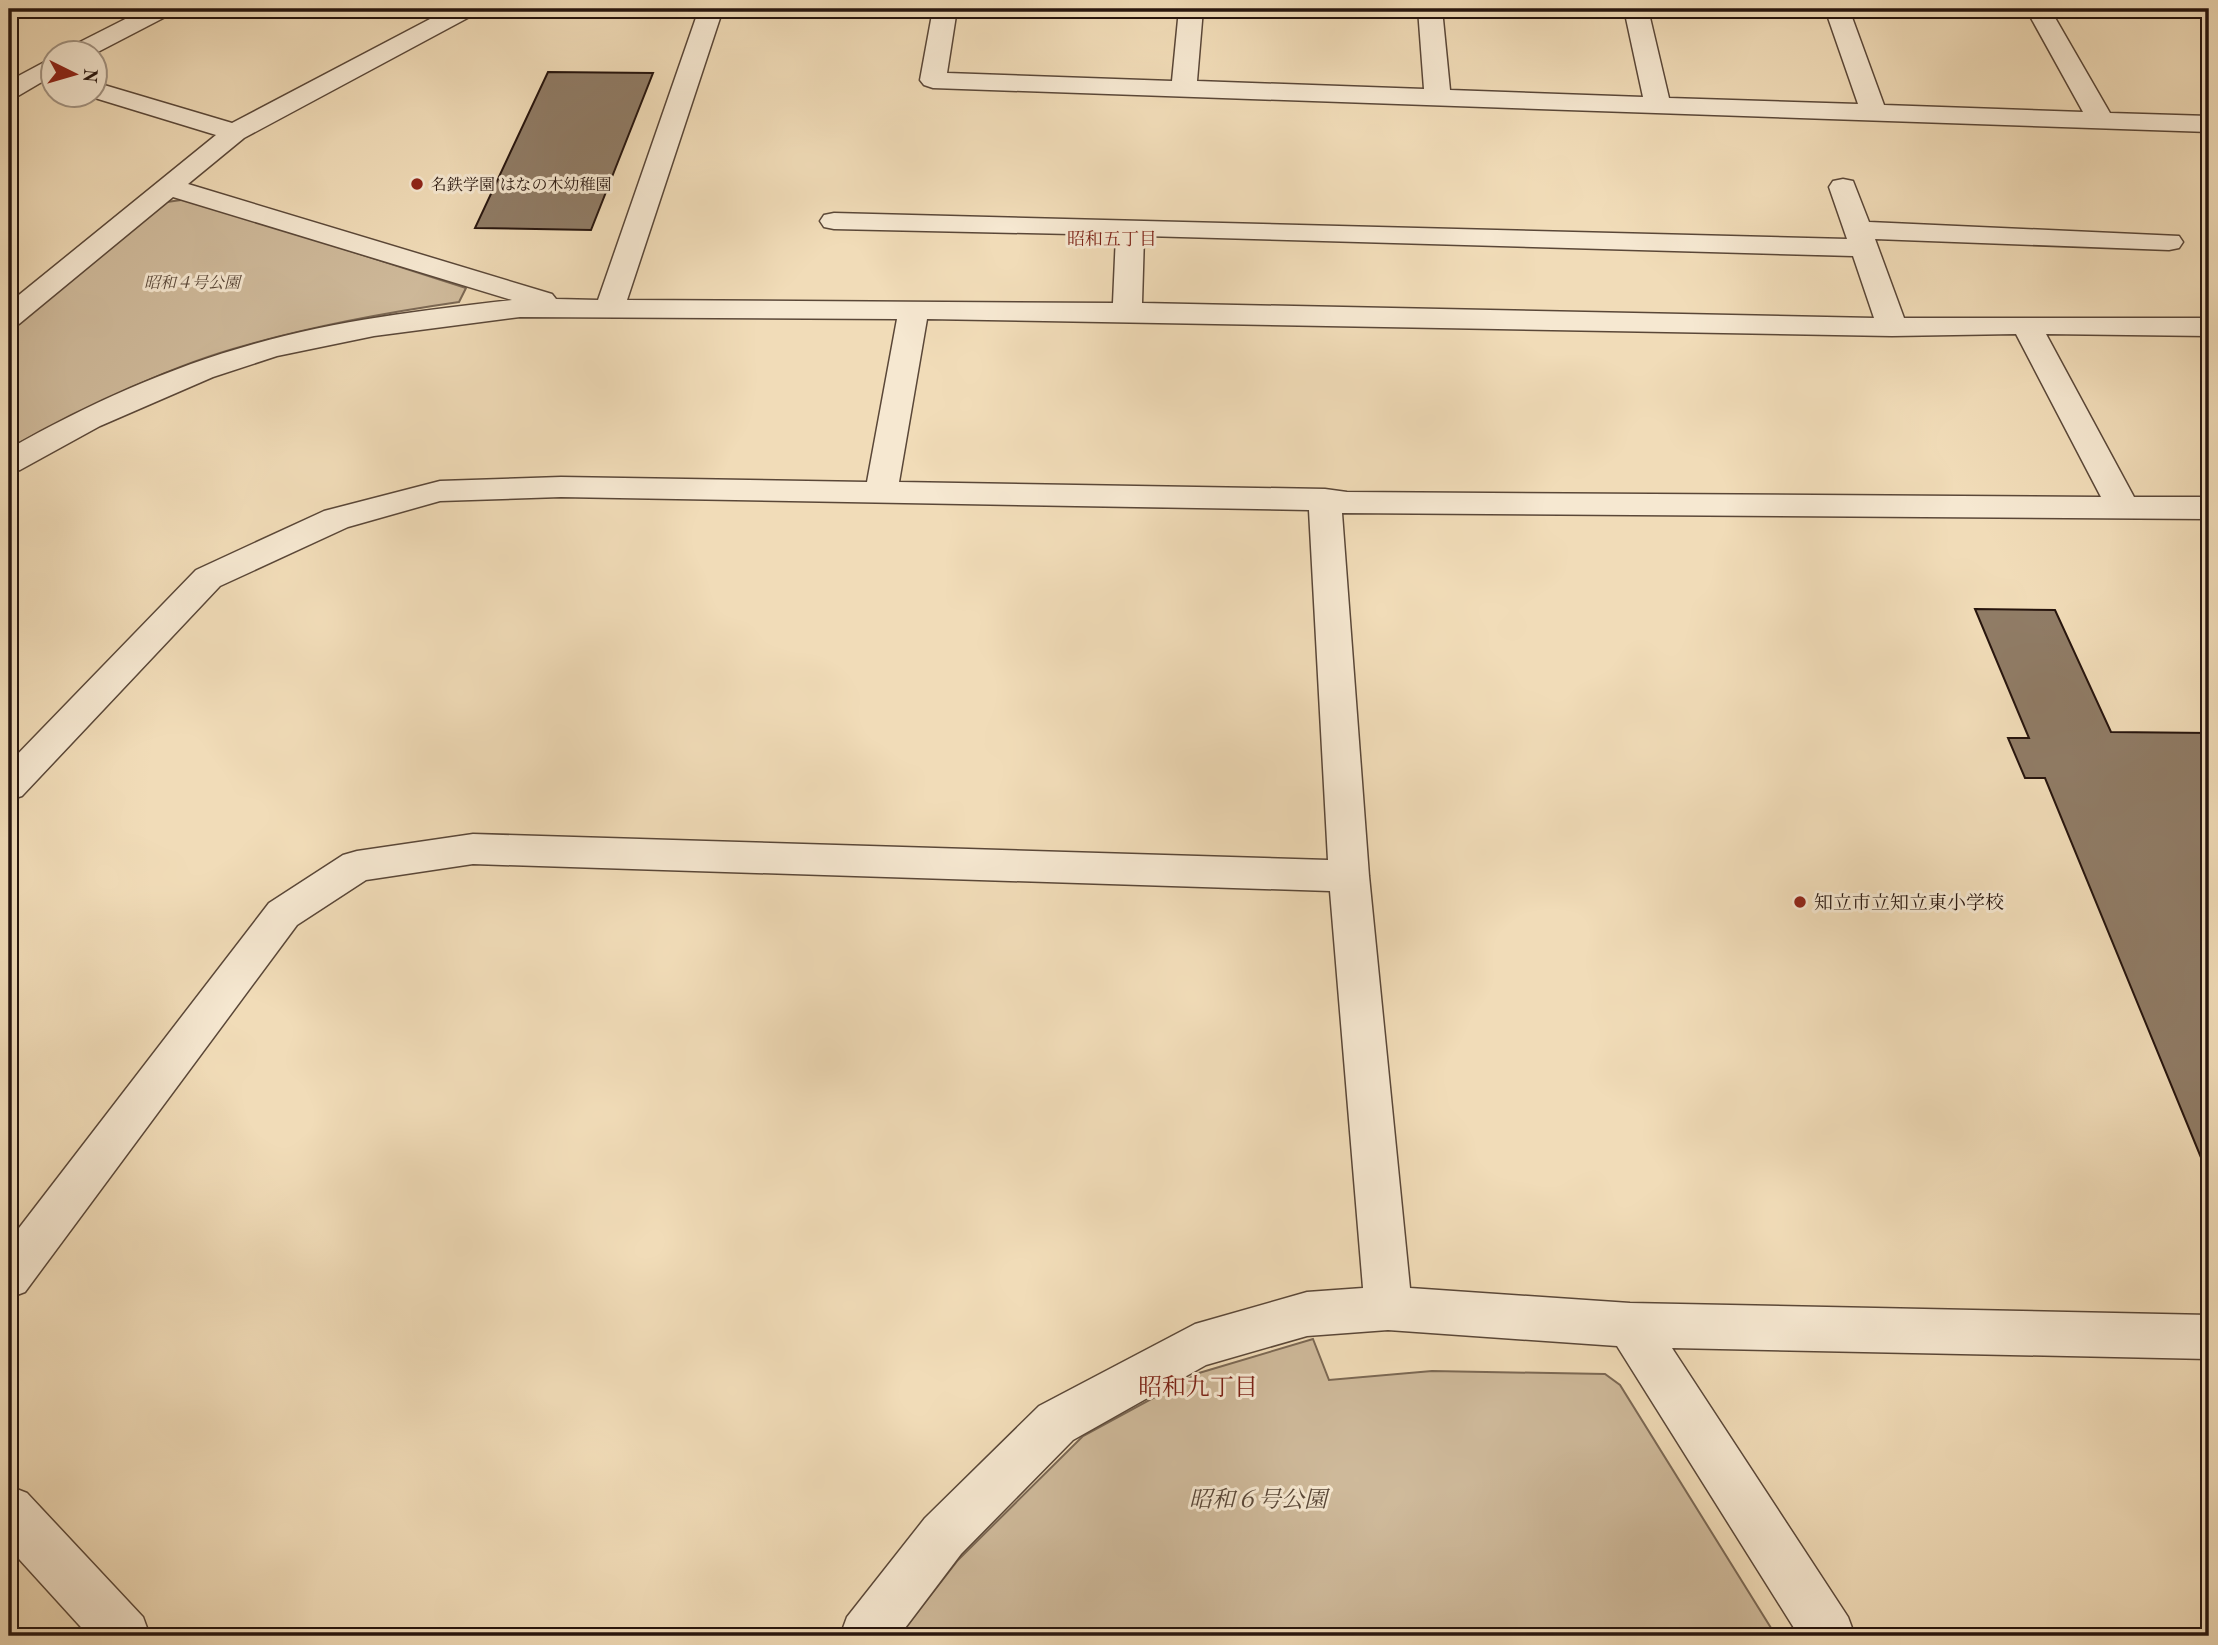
<svg xmlns="http://www.w3.org/2000/svg" width="2218" height="1645" font-family="'Old Standard TT','Noto Serif JP',serif">
<style>
.green{fill:#cfba9b;stroke:#7b6854;stroke-width:2}
.building{fill:#907c66;stroke:#27150e;stroke-width:2}
.lines{fill:none;stroke-linecap:round;stroke-linejoin:round}
.minor-casing{stroke:#5a4738;stroke-width:3}
.minor{fill:#f6e8d1;fill-rule:evenodd}
.poi-dot{fill:#8f2418;stroke:#f6e8d1;stroke-width:2.5}
.labels{text-anchor:middle;stroke-width:6;stroke-linejoin:round;paint-order:stroke}
.far-poi-label{font-size:16px;fill:#27150e;stroke:#f6e8d1;text-anchor:start}
.far-park-label{font-size:16px;font-style:italic;fill:#594738;stroke:#f6e8d1}
.far-neighbourhood-label{font-size:18px;fill:#7a1f14;stroke:#f6e8d1}
.poi-label{font-size:19px;fill:#27150e;stroke:#f6e8d1;text-anchor:start}
.near-park-label{font-size:23px;font-style:italic;fill:#594738;stroke:#f6e8d1}
.near-neighbourhood-label{font-size:24px;fill:#7a1f14;stroke:#f6e8d1}
</style>
<rect width="100%" height="100%" fill="#f1dcb8"/>
<filter id="stains"><feTurbulence type="fractalNoise" baseFrequency=".00286" numOctaves="4"/><feColorMatrix values="0 0 0 0 .2 0 0 0 0 .09 0 0 0 0 .02 0 0 0 .5 -.17"/></filter>
<radialGradient id="worn" r=".72"><stop offset=".6" stop-color="#630" stop-opacity="0"/><stop offset="1" stop-color="#630" stop-opacity=".3"/></radialGradient>
<g class="green">
<path d="M188,199L466,288L459,302C383,313 307,327 233,349C155,372 81,411 9,448V329L167,202Z"/>
<path d="M1313,1339L1329,1380L1432,1371L1605,1374L1620,1385L1776,1636H899L958,1560L1083,1436L1199,1373Z"/>
</g>
<g class="building">
<path d="M548,72L653,73L591,230L475,228Z"/>
<path d="M1975,609L2055,610L2111,732L2209,733V1177L2045,778H2025L2008,738H2029Z"/>
</g>
<g class="lines">
<g class="minor-casing">
<g id="minor">
<path d="M145,9H175L171,14L94,54L67,52L70,47Z"/>
<path d="M449,9H479L475,14L244,138L188,184L552,294L556,299L598,300L699,9H723L627,300L1113,303L1116,235L834,229L824,227L820,221L824,215L834,213L1847,239L1829,187L1833,181L1843,179L1853,181L1869,222L2179,236L2183,242L2179,248L2169,250L1875,239L1904,318H2209V336L2046,334L2134,497H2209V519L1342,513L1369,876L1410,1288L1630,1303L2209,1315V1359L1672,1348L1848,1617L1855,1636H1799L1617,1346L1388,1330L1307,1336L1206,1365L1073,1440L961,1554L899,1636H840L847,1617L925,1518L1039,1406L1195,1324L1307,1292L1363,1288L1330,891L473,864L366,880L297,925L25,1292L9,1298V1241L269,903L343,855L357,851L473,834L1328,860L1309,510L561,497L440,501L348,527L220,586L22,796L9,800V763L196,570L324,511L440,481L561,477L867,482L897,319L520,317L374,336L277,356L213,377L100,426L20,470L9,473V449C86,405 168,368 254,344C338,320 425,310 512,300L173,197L19,324L9,327V303L216,135L85,95L94,94V82L232,123ZM1144,236L1853,256L1874,318L1142,303ZM927,319L1892,336L2016,334L2101,497L1347,492L1325,489L899,482Z"/>
<path d="M933,9H957L947,73L1172,81L1179,9H1203L1197,81L1424,89L1418,9H1442L1450,90L1643,97L1624,9H1648L1669,98L1858,104L1825,9H1849L1884,105L2083,112L2026,9H2050L2110,113L2209,116V132L933,88L924,85L920,80Z"/>
<path d="M52,58V76L18,96L9,99V81Z"/>
<path d="M9,1486L27,1493L143,1617L150,1636H89L9,1548Z"/>
</g>
</g>
<use href="#minor" class="minor"/>
</g>
<g class="poi-dot">
<circle cx="417" cy="184" r="7"/>
<circle cx="1800" cy="902" r="7"/>
</g>
<g class="labels">
<g class="far-poi-label">
<text x="431" y="190">名鉄学園 はなの木幼稚園</text>
</g>
<g class="far-park-label">
<text x="192" y="288">昭和４号公園</text>
</g>
<g class="far-neighbourhood-label">
<text x="1112" y="245">昭和五丁目</text>
</g>
<g class="poi-label">
<text x="1814" y="909">知立市立知立東小学校</text>
</g>
<g class="near-park-label">
<text x="1258" y="1507">昭和６号公園</text>
</g>
<g class="near-neighbourhood-label">
<text x="1198" y="1395">昭和九丁目</text>
</g>
</g>
<rect width="2218" height="1645" fill="none" stroke="#f1dcb8" stroke-width="35"/>
<rect x="10" y="10" width="2197" height="1624" fill="none" stroke="#27150e" stroke-width="3.5"/>
<rect x="18" y="18" width="2183" height="1610" fill="none" stroke="#27150e" stroke-width="2"/>
<g transform="translate(74 74) rotate(95)"><circle r="33" fill="#f6e8d1" stroke="#a39483" stroke-width="2"/>
<path d="M0-5L12 26L0 18L-12 26Z" fill="#8f2418"/>
<text y="-10" font-size="19" font-weight="bold" text-anchor="middle" fill="#27150e">N</text>
</g>
<rect width="100%" height="100%" filter="url(#stains)"/>
<rect width="100%" height="100%" fill="url(#worn)"/>
</svg>
